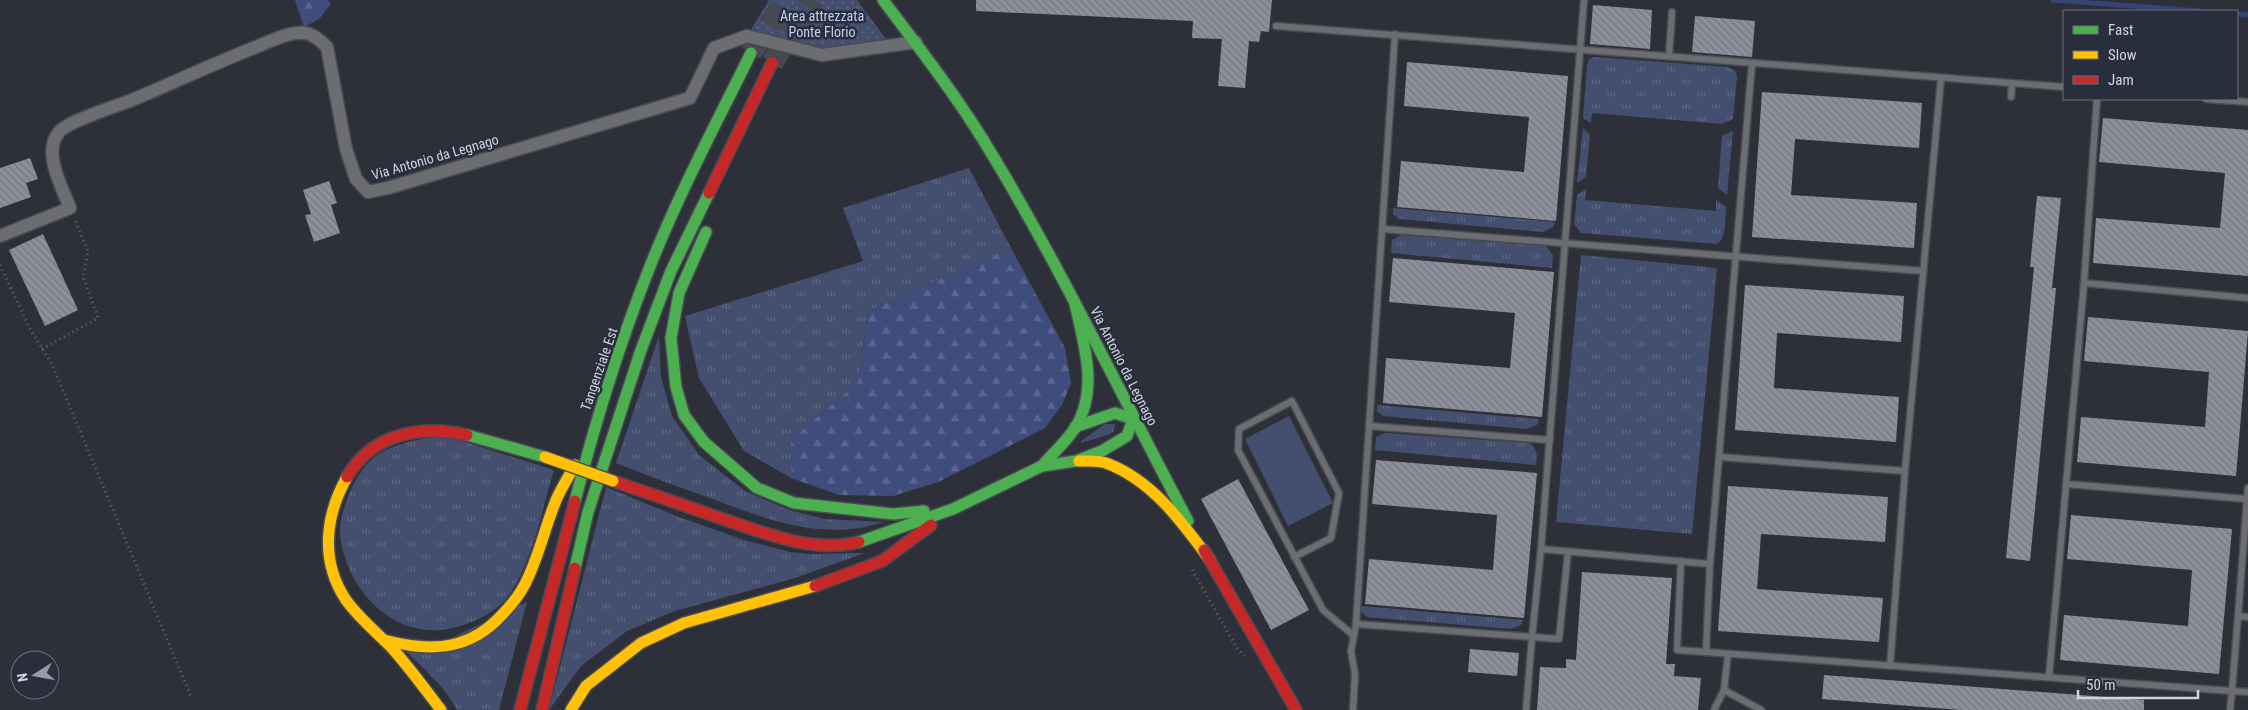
<svg xmlns="http://www.w3.org/2000/svg" width="2248" height="710" font-family="'Roboto Condensed',sans-serif">
<style>
.grass{fill:url(#grass-tufts)}
.forest{fill:url(#forest-firs)}
.park{fill:url(#park-dots)}
.pitch{fill:#444f6f}
.lines{fill:none;stroke-linecap:round;stroke-linejoin:round}
.stream{stroke:#364576;stroke-width:5}
.building{fill:url(#building-back-hatch)}
.highway-tunnel{stroke:#464952;stroke-width:22;stroke-dasharray:22 11;stroke-linecap:butt}
.lane-casing{stroke:#494b53;stroke-width:9}
.street-casing{stroke:#494b53;stroke-width:15}
.fast-casing{stroke:#494b53;stroke-width:14}
.slow-casing{stroke:#494b53;stroke-width:14}
.jam-casing{stroke:#494b53;stroke-width:14}
.path{stroke:#67686d;stroke-width:3;stroke-dasharray:1 4;stroke-linecap:butt}
.lane{stroke:#6c6d70;stroke-width:6}
.street{stroke:#6c6d70;stroke-width:12}
.fast{stroke:#4caf50;stroke-width:11}
.slow{stroke:#ffc107;stroke-width:11}
.jam{stroke:#c62828;stroke-width:11}
.slow-bridge-casing{stroke:#494b53;stroke-width:14;stroke-linecap:butt}
.slow-bridge{stroke:#ffc107;stroke-width:11}
.labels{text-anchor:middle;stroke-width:5;stroke-linejoin:round;paint-order:stroke}
.park-label{font-size:14px;fill:#c3cff0;stroke:#292e3d}
.street-label{font-size:14px;fill:#d0d4de;stroke:#292e3d}
</style>
<defs>
<pattern id="grass-tufts" width="24" height="20" patternUnits="userSpaceOnUse" patternTransform="scale(1.25)"><rect width="24" height="20" fill="#444f6f"/><path d="M3 7l-1-3M5 7V3M7 7l1-3M15 17l-1-3M17 17v-4M19 17l1-3" fill="none" stroke="#5e6783"/></pattern>
<pattern id="forest-firs" width="22" height="20" patternUnits="userSpaceOnUse" patternTransform="scale(1.25)"><rect width="22" height="20" fill="#3e4d7c"/><path d="M5 1l3.5 6h-7zM16 11l3.5 6h-7z" fill="#59668e"/></pattern>
<pattern id="park-dots" width="8" height="8" patternUnits="userSpaceOnUse" patternTransform="scale(1.25)"><rect width="8" height="8" fill="#444f6f"/><path d="M2 2h.1M6 6h.1" fill="none" stroke="#5e6783" stroke-width="1.8" stroke-linecap="round"/></pattern>
<pattern id="building-back-hatch" width="6" height="6" patternUnits="userSpaceOnUse" patternTransform="scale(1.25)"><rect width="6" height="6" fill="#8d909b"/><path d="M-1 5l2 2M0 0l6 6M5-1l2 2" fill="none" stroke="#757881"/></pattern>
</defs>
<rect width="100%" height="100%" fill="#2e3039"/>
<g class="grass">
<path d="M1595,57L1728,67L1736,72L1737,77L1733,119L1722,124L1592,113L1591,123L1583,118L1587,65L1589,59Z"/>
<path d="M1583,128L1590,135L1586,177L1577,183Z"/>
<path d="M1733,131L1727,195L1718,188L1722,136Z"/>
<path d="M969,168L1011,248L868,311L858,382L791,440V478L744,451L699,378L685,316L863,261L843,208Z"/>
<path d="M1586,189L1585,200L1716,211V200L1726,207C1725,218 1727,238 1717,244L1581,233L1574,224L1577,195Z"/>
<path d="M1393,208L1555,222L1553,227L1543,232L1399,219L1393,214Z"/>
<path d="M1401,235L1546,246L1553,255L1552,268L1391,253L1392,240Z"/>
<path d="M1581,255L1717,268L1692,534L1556,522Z"/>
<path d="M659,336L661,377L672,416L699,455L745,491L789,510L825,519L884,522C822,542 768,520 710,498C678,487 647,475 616,463Z"/>
<path d="M1377,405L1539,419L1537,425L1527,429L1383,416L1377,411Z"/>
<path d="M1105,424H1115L1114,431L1110,434L1081,443V441Z"/>
<path d="M1385,433L1530,443C1538,450 1537,456 1536,465L1375,450L1376,437Z"/>
<path d="M446,436L554,470C542,509 531,569 505,600C494,613 476,621 460,626C401,645 351,597 341,542C337,523 345,504 352,487C359,473 369,458 384,451C404,441 424,438 446,436Z"/>
<path d="M606,487L679,517L744,540L790,552L810,554L865,553L795,578L675,611L627,631L581,666L549,710Z"/>
<path d="M527,602L499,710H457C444,685 420,666 401,646L426,650Z"/>
<path d="M1361,606L1523,620L1521,625L1511,629L1367,617L1361,612Z"/>
</g>
<g class="forest">
<path d="M295,0H328L331,4L319,19L304,27Z"/>
<path d="M1011,248L1065,348L1071,383L1062,405L1045,428L938,482L893,496L839,495L791,478V440L858,382L868,311Z"/>
</g>
<path class="park" d="M769,0H857L886,39L824,49L749,33Z"/>
<path class="pitch" d="M1289,416L1333,503L1288,526L1245,439Z"/>
<g class="lines">
<g class="stream">
<path d="M2053,0L2199,11"/>
<path d="M2237,14L2248,15"/>
</g>
</g>
<g class="building">
<path d="M976,0H1272L1269,32L1261,31L1259,42L1249,41L1245,88L1218,86L1222,39L1192,38L1193,21L976,11Z"/>
<path d="M1593,5L1652,10L1650,49L1590,44Z"/>
<path d="M1695,16L1755,21L1752,57L1692,52Z"/>
<path d="M1407,62L1568,76L1556,221L1397,207L1401,161L1524,172L1529,117L1404,106Z"/>
<path d="M1762,92L1922,103L1919,148L1795,139L1791,195L1917,203L1914,248L1752,237Z"/>
<path d="M2103,118L2248,130V276L2093,263L2096,218L2220,228L2225,173L2099,162Z"/>
<path d="M30,158L38,179L26,183L31,197L0,208V168Z"/>
<path d="M329,181L337,203L331,205L340,233L314,242L305,215L311,214L303,190Z"/>
<path d="M2037,196L2061,198L2052,288H2056L2030,561L2006,558L2034,267H2030Z"/>
<path d="M43,234L78,310L45,326L9,250Z"/>
<path d="M1393,258L1554,272L1542,417L1383,403L1386,358L1510,368L1515,313L1389,302Z"/>
<path d="M1745,285L1904,296L1901,342L1777,333L1774,388L1899,397L1896,442L1735,430Z"/>
<path d="M2088,317L2248,331L2236,476L2077,462L2081,417L2205,427L2209,372L2084,361Z"/>
<path d="M1376,460L1537,473L1524,618L1365,604L1369,559L1493,570L1497,515L1372,504Z"/>
<path d="M1238,479L1309,610L1271,630L1201,499Z"/>
<path d="M1728,486L1888,497L1885,542L1761,534L1757,589L1883,598L1879,642L1718,631Z"/>
<path d="M2071,515L2232,529L2219,674L2060,660L2064,615L2188,626L2192,570L2067,559Z"/>
<path d="M1582,572L1672,578L1666,664H1675L1674,676L1701,678L1698,710H1537L1540,667L1566,668V659L1576,660Z"/>
<path d="M1470,649L1519,653L1517,676L1468,672Z"/>
<path d="M1824,675L2144,700V710H1961L1822,699Z"/>
</g>
<g class="lines">
<g class="highway-tunnel">
<path d="M751,53L786,0"/>
<path d="M772,63L813,0"/>
</g>
<g class="lane-casing">
<g id="lane">
<path d="M1276,26L2064,87"/>
<path d="M1669,56L1672,12"/>
<path d="M2011,97L2012,83"/>
<path d="M2206,99L2248,102"/>
<path d="M1382,229L1923,271"/>
<path d="M2084,283L2248,298"/>
<path d="M1369,426L1550,440"/>
<path d="M1720,457L1905,471"/>
<path d="M2066,484L2247,499"/>
<path d="M2248,488L2238,616L2248,617"/>
<path d="M1541,549L1710,564"/>
<path d="M1568,552L1559,639L1532,637L1541,549L1584,0"/>
<path d="M1294,557L1331,538L1339,493L1292,401L1239,429L1238,450L1323,610L1353,635"/>
<path d="M1681,561L1677,650L1706,652L1710,564L1752,63"/>
<path d="M2238,616L2232,691L2248,692"/>
<path d="M1356,624L1532,637L1526,710"/>
<path d="M1706,652L2232,691L2230,710"/>
<path d="M1890,666L1905,471L1941,78"/>
<path d="M2049,677L2084,283L2097,99"/>
<path d="M1724,690L1761,710"/>
<path d="M1353,710L1355,674L1351,651L1356,624L1395,34"/>
<path d="M1714,710L1724,690L1728,654"/>
</g>
</g>
<g class="street-casing">
<path id="street" d="M0,236L70,208C62,187 42,152 59,132C68,121 117,106 132,100C175,82 217,62 261,45C273,40 291,31 305,33C313,34 321,41 327,47L346,149L356,179L368,192L388,188L690,98L714,48L747,36L822,55L916,42"/>
</g>
<g class="fast-casing">
<g id="fast">
<path d="M883,0C917,45 952,90 982,138C1058,261 1120,393 1188,521"/>
<path d="M706,232L679,293L671,338L676,387L684,415L704,442L757,488L794,503L893,514L924,511"/>
<path d="M467,435L545,457"/>
<path d="M1042,466C1053,453 1066,442 1075,428C1099,390 1084,344 1075,304"/>
<path d="M575,501C595,423 619,345 649,269C678,195 716,124 751,53"/>
<path d="M859,542L953,509L1042,466L1076,461L1102,451L1127,436L1133,419L1115,413L1075,427"/>
<path d="M575,568L588,512L641,350L671,271L709,193"/>
</g>
</g>
<g class="slow-casing">
<g id="slow">
<path d="M1079,461C1087,461 1099,460 1106,463C1152,480 1182,522 1210,560"/>
<path d="M347,477C325,516 320,561 346,600C359,618 376,632 391,647C409,667 425,689 441,710"/>
<path d="M384,640C426,651 464,652 497,620C508,609 518,598 525,584C539,557 545,526 557,498C562,487 569,476 575,465"/>
<path d="M571,710L586,686L641,643L684,623L815,586"/>
</g>
</g>
<g class="jam-casing">
<g id="jam">
<path d="M709,193L772,63"/>
<path d="M347,477C372,433 421,425 467,435"/>
<path d="M613,481C647,493 681,504 714,516C760,531 810,554 859,542"/>
<path d="M1204,550L1296,710"/>
<path d="M815,586L882,561L931,525"/>
<path d="M520,710L575,501"/>
<path d="M542,710L575,568"/>
</g>
</g>
<g class="path">
<path d="M0,265L31,331L52,364L192,699"/>
<path d="M42,349L98,318L83,276L88,251L75,220"/>
<path d="M1192,570L1237,648L1244,656"/>
</g>
<use href="#lane" class="lane"/>
<use href="#street" class="street"/>
<use href="#fast" class="fast"/>
<use href="#slow" class="slow"/>
<use href="#jam" class="jam"/>
<g class="slow-bridge-casing">
<path id="slow-bridge" d="M545,457L613,481"/>
</g>
<use href="#slow-bridge" class="slow-bridge"/>
</g>
<g class="labels">
<g class="park-label">
<text x="822" y="21">Area attrezzata<tspan x="822" dy="16">Ponte Florio</tspan></text>
</g>
<g class="street-label">
<text transform="translate(435 157) rotate(-16)" y="5">Via Antonio da Legnago</text>
<text transform="translate(1124 366) rotate(63)" y="5">Via Antonio da Legnago</text>
<text transform="translate(599 369) rotate(-71)" y="5">Tangenziale Est</text>
</g>
</g>
<rect x="2063" y="10" width="175" height="90" fill="#292e3d" stroke="#6c707d"/>
<rect x="2073" y="26" width="25" height="8" fill="#4caf50" stroke="#6c707d"/>
<text x="2108" y="35" font-size="15" fill="#d0d4de">Fast</text>
<rect x="2073" y="51" width="25" height="8" fill="#ffc107" stroke="#6c707d"/>
<text x="2108" y="60" font-size="15" fill="#d0d4de">Slow</text>
<rect x="2073" y="76" width="25" height="8" fill="#c62828" stroke="#6c707d"/>
<text x="2108" y="85" font-size="15" fill="#d0d4de">Jam</text>
<g transform="translate(35 675) rotate(259)"><circle r="24" fill="#292e3d" stroke="#6c707d"/>
<path d="M0-4L9 19L0 12L-9 19Z" fill="#979ba4"/>
<text y="-8" font-size="14" font-weight="bold" text-anchor="middle" fill="#d0d4de">N</text>
</g>
<path d="M2078 690v8h120v-8" fill="none" stroke="#d0d4de" stroke-width="2.5"/>
<text x="2086" y="690" font-size="15" fill="#d0d4de" stroke="#292e3d" stroke-width="4" paint-order="stroke">50 m</text>
</svg>
